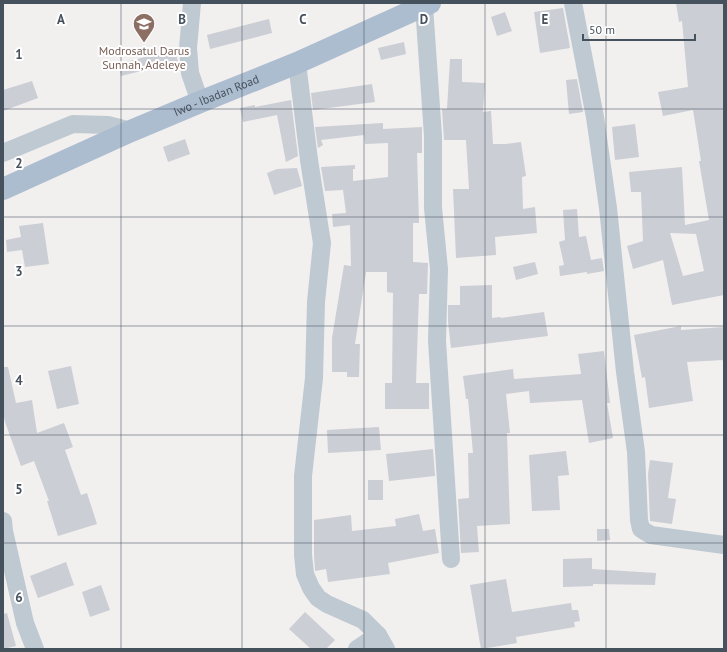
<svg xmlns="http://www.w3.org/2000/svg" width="727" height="652" font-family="'PT Sans',sans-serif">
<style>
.building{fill:#cbced4;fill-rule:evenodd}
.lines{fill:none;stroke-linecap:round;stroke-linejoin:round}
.minor{stroke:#bfc9d2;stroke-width:18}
.major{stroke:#adbdd0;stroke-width:22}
.grid{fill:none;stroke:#46515e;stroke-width:1;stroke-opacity:0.55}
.labels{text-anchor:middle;stroke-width:4;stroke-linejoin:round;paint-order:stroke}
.education-label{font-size:12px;fill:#785e54;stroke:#fff}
.street-label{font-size:12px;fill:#46515e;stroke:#fff}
.grid-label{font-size:13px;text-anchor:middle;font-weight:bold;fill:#46515e;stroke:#fff;stroke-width:4;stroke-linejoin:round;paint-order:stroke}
</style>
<rect width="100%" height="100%" fill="#f2efef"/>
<g class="building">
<path d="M676,3H724V295L672,305L663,260L633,269L627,246L643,241L641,192H631L629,172L682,167L685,225L709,220L699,161H701L693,110L663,116L658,92L688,87L682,21L679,22ZM670,233L696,234L704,271L683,276Z"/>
<path d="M563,8L570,48L540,53L534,12Z"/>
<path d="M505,12L512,31L497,36L491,17Z"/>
<path d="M269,19L272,33L210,49L207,35Z"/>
<path d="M404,42L406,54L381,60L378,48Z"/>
<path d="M175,49L178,62L121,76L118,64Z"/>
<path d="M450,59H462V82L485,83L483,112L491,111L493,144H505L521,142L526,176L522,177L523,209L535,207L537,233L495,237L496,255L456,258L453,189H469L466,140H444L442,109H447Z"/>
<path d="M577,79L583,112L569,114L566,80Z"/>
<path d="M32,81L38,98L3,111V90Z"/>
<path d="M372,84L375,102L313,110L311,93Z"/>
<path d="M291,100L298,156L286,162L277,115L243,122L240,108L255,105V107Z"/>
<path d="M383,123V129L422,127V153H417L419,223H413V262L428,263L427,294H419L416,383H429V409H385V383H392L393,293L387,292V272H366L355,344H360L359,377H347V372H332V338L344,265L351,266L350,225L333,227L332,214L346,213L343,190L325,191L321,167L355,165V169H353V181L388,177V143L365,144L364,135L321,140L323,145L318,148L315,127Z"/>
<path d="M635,124L639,157L615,160L612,127Z"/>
<path d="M185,139L190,154L168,162L163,147Z"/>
<path d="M297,168L302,186L274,195L267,173L277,169Z"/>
<path d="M577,209L579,237L586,236L591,260L602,258L604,271L587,274V272L560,276L559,266L564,265L559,242L565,240L563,210Z"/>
<path d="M43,223L49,264L25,267L22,250L7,252L6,240L21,237L19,226Z"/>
<path d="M535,262L538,274L516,280L513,267Z"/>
<path d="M492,285V318L500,317L501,318L544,312L548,336L451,348L448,322V305H460V286Z"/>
<path d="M681,326V330L724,327V360L687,362L693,401L649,408L645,377L642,378L634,335Z"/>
<path d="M604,351L610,403H607L613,438L589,443L582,400L530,403L529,391L506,394L510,433H507L510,524L477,526L479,552L461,553L458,499L469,498L468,453H473L468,399H466L463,376L513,369L514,379L581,374L578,354Z"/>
<path d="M71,366L79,404L57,409L48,371Z"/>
<path d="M3,367H8L16,403L32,400L37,433L64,423L73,447L65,450L81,495L87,493L97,524L58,536L47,501H49L34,461L21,466L5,422L3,412Z"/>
<path d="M379,427L381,450L328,453L327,430Z"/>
<path d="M433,449L435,476L389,481L386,454Z"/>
<path d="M566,451L569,475L558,476L560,510L532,511L529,455Z"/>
<path d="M650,460L673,463L668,498L676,499L672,524L650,521L648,474Z"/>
<rect x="368" y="480" width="15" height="20"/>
<path d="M419,514L423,531L435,529L439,553L388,563L390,574L328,582L326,569L315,571L314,554V520L351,515L352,531L396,526L395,519Z"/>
<path d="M597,529H609L610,540L597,541Z"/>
<path d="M592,558V569L656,573L655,585L593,584V586L563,587V559Z"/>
<path d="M66,562L74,585L38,598L30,576Z"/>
<path d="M506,579L512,612L571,603L572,610H578L580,621L574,622L575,627L516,637L517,643L481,649L470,585Z"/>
<path d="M101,585L110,610L90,617L82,592Z"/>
<path d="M305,612L335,640L326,649H311L289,629Z"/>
<path d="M7,613L16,646L3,649V614Z"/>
</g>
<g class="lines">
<g class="minor">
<path d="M192,3L188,48L190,73L200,102"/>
<path d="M573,3L595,117L608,208L625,372L636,452L639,520L641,529L651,535L724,545"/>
<path d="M424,6L433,136V208L439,269L437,341L451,559"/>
<path d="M297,63L309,160L322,243L316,302L314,378L303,476V555L305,574L311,588L318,598L327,604L363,620L378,635L386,649"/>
<path d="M3,153L73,124L108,125L131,131"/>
<path d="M3,521L4,531L25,623L35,649"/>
<path d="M357,649L378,635"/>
</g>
<path class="major" id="s1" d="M3,189L131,131L200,102L297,63L430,3"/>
</g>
<path class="grid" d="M121,3V649M242,3V649M364,3V649M485,3V649M606,3V649M3,109H724M3,217H724M3,326H724M3,435H724M3,543H724"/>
<defs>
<g id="school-pin" transform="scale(1.15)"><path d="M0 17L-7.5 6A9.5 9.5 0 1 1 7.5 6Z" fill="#8d6e63" stroke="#fff"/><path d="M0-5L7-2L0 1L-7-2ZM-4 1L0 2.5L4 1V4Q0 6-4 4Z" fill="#fff"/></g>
</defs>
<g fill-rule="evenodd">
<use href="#school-pin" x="144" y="24"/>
</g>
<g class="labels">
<g class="education-label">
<text x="144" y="55">Modrosatul Darus<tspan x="144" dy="14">Sunnah, Adeleye</tspan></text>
</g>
<g class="street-label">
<text dy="4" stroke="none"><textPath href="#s1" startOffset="233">Iwo - Ibadan Road</textPath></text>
</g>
</g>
<g class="grid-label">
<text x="61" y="24">A</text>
<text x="182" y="24">B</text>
<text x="303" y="24">C</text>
<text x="424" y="24">D</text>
<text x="545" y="24">E</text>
<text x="19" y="59">1</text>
<text x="19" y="168">2</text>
<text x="19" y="276">3</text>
<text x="19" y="385">4</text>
<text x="19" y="494">5</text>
<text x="19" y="602">6</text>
</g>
<rect width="727" height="652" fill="none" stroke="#46515e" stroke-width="8"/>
<path d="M583 34v6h112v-6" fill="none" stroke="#46515e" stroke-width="2"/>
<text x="589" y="34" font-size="12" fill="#46515e" stroke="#ffffff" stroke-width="3" paint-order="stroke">50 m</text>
</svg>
